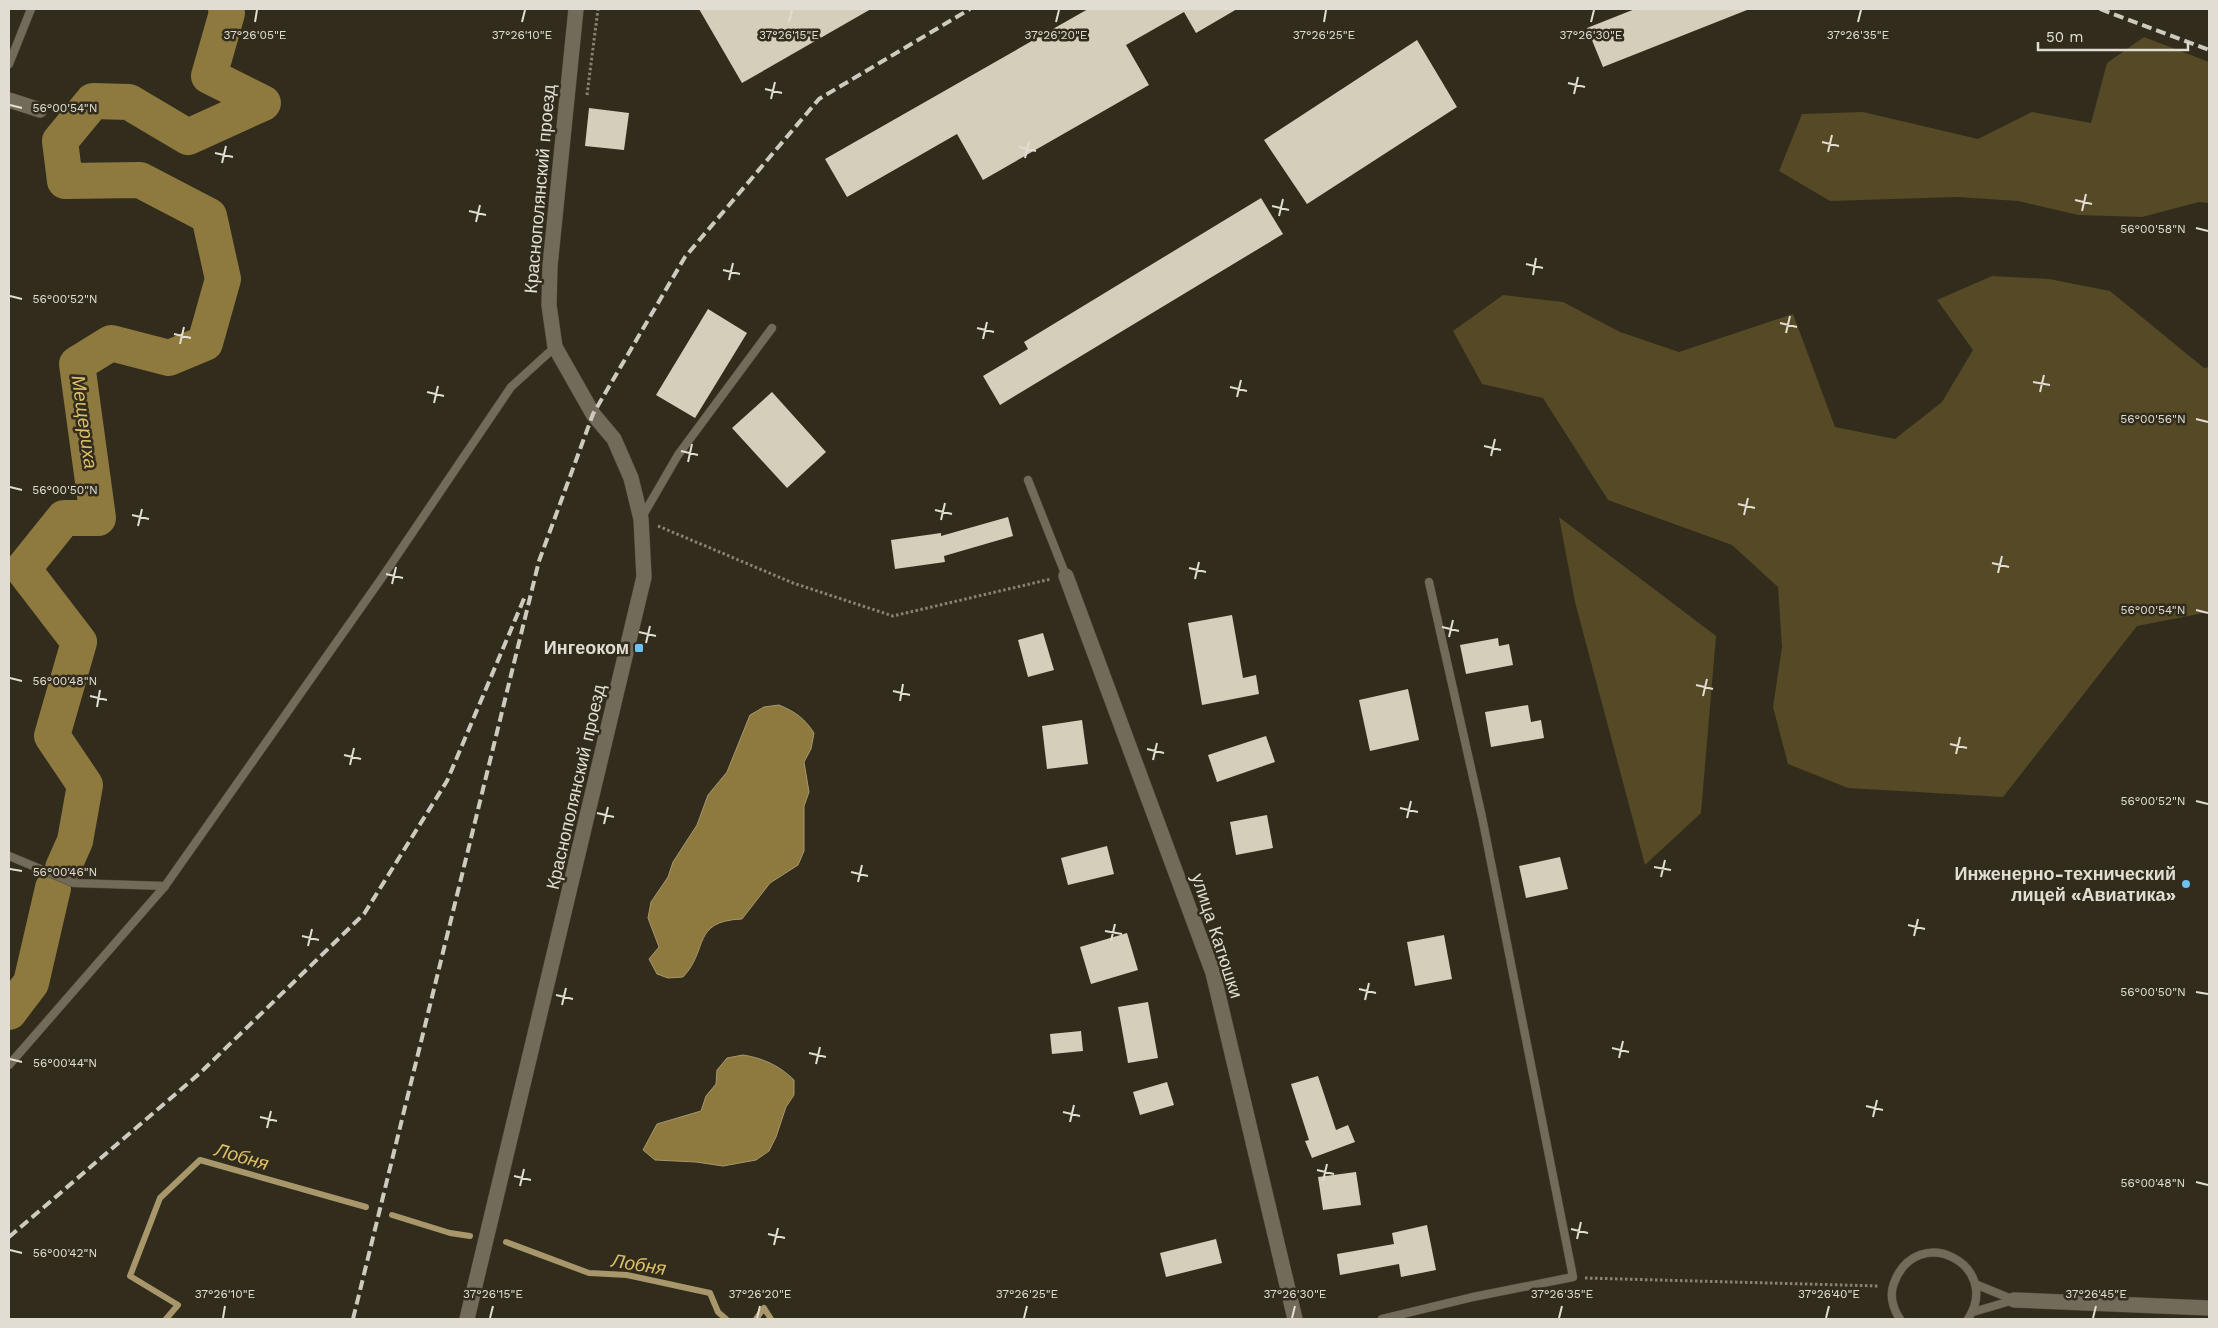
<svg xmlns="http://www.w3.org/2000/svg" width="2218" height="1328" font-family="'Work Sans',sans-serif">
<style>
.green{fill:#554926}
.water{fill:#8e793e;stroke:#a7976b}
.lines{fill:none;stroke-linecap:round;stroke-linejoin:round}
.stream{stroke:#a7976b;stroke-width:6}
.river{stroke:#8e793e;stroke-width:36}
.building{fill:#d5ceba}
.lane-casing{stroke:#4e493b;stroke-width:9}
.street-casing{stroke:#4e493b;stroke-width:16}
.secondary-casing{stroke:#4e493b;stroke-width:16}
.path{stroke:#888376;stroke-width:3;stroke-dasharray:2.5 2.5;stroke-linecap:butt}
.lane{stroke:#726b59;stroke-width:8}
.street{stroke:#726b59;stroke-width:15}
.secondary{stroke:#726b59;stroke-width:15}
.rail{stroke:#cecabf;stroke-width:4;stroke-dasharray:10 5;stroke-linecap:butt}
.ticks{fill:none;stroke:#e1ddd3;stroke-width:2}
.poi-dot{fill:#6dc2f3;stroke:#322c1c;stroke-width:2}
.labels{text-anchor:middle;stroke-width:5;stroke-linejoin:round;paint-order:stroke}
.street-label{font-size:18px;fill:#e1ddd3;stroke:#322c1c}
.poi-label{font-size:18px;font-weight:bold;fill:#e1ddd3;stroke:#322c1c;text-anchor:end}
.water-label{font-size:19px;font-style:italic;fill:#ddbf68;stroke:#322c1c}
.ticks-label{font-size:12px;text-anchor:middle;fill:#e1ddd3;stroke:#322c1c;stroke-width:5;stroke-linejoin:round;paint-order:stroke}
</style>
<rect width="100%" height="100%" fill="#322c1c"/>
<g class="green">
<path d="M2144,37L2209,62V203L2199,202L2142,217L2078,215L2018,201L1957,197L1830,201L1779,171L1802,114L1863,112L1978,139L2032,112L2091,123L2107,63Z"/>
<path d="M1992,276L2049,279L2110,291L2204,368L2209,367V612L2137,626L2003,797L1848,788L1788,764L1773,707L1782,647L1778,587L1732,545L1608,500L1543,398L1482,384L1453,331L1503,295L1563,302L1620,332L1679,352L1793,314L1835,427L1895,439L1942,402L1973,350L1937,300Z"/>
<path d="M1559,517L1716,636L1701,813L1645,865L1575,602Z"/>
</g>
<g class="water">
<path d="M779,705C796,712 805,719 814,733L811,749L804,762L809,792L804,806V851L798,865L770,883L742,919C691,921 709,950 683,977L668,978L657,974L649,959L659,947L648,918L651,902L668,877L673,862L697,825L708,795L727,772L750,715L764,707Z"/>
<path d="M743,1055C763,1058 780,1066 794,1080V1095L786,1107L776,1137L769,1151L756,1160L723,1166L696,1162L655,1160L643,1150L657,1124L701,1111L706,1096L716,1084L717,1070L727,1058Z"/>
</g>
<g class="lines">
<g class="stream">
<path d="M392,1215L450,1233L470,1236"/>
<path d="M506,1242L589,1273L627,1275L710,1293L718,1312L726,1319"/>
<path d="M166,1319L178,1305L130,1276L160,1198L200,1160L366,1207"/>
<path d="M756,1319L764,1308L771,1319"/>
</g>
<g class="river">
<path d="M63,868L75,841L85,785L52,736L79,642L23,569L64,518H98L77,364L111,343L169,358L205,343L223,279L209,216L140,180L65,181L60,141L93,101L129,102L188,137L263,103L209,76L227,13L226,9"/>
<path d="M9,1012L31,983L53,888"/>
</g>
</g>
<g class="building">
<path d="M699,9H871L742,83Z"/>
<path d="M1088,9H1237L1196,33L1184,12L1126,45L1149,85L983,180L957,134L847,197L825,159Z"/>
<path d="M1635,9H1747V10L1603,67L1587,28Z"/>
<path d="M1417,40L1457,107L1307,204L1264,140Z"/>
<path d="M589,108L629,113L624,150L585,146Z"/>
<path d="M1261,198L1283,234L1000,405L983,376L1028,349L1024,342Z"/>
<path d="M708,309L747,333L695,418L656,395Z"/>
<path d="M772,392L826,452L787,488L732,428Z"/>
<path d="M1008,517L1013,536L944,556L945,562L895,569L891,540L941,533V536Z"/>
<path d="M1232,615L1243,678L1256,675L1259,694L1202,705L1188,623Z"/>
<path d="M1043,633L1054,670L1028,677L1018,640Z"/>
<path d="M1498,638L1499,646L1509,644L1513,665L1466,674L1460,645Z"/>
<path d="M1408,689L1419,740L1370,751L1359,700Z"/>
<path d="M1528,705L1531,722L1541,720L1544,738L1491,747L1485,712Z"/>
<path d="M1082,720L1088,764L1047,769L1042,726Z"/>
<path d="M1266,736L1275,762L1217,782L1208,755Z"/>
<path d="M1267,815L1273,848L1236,855L1230,822Z"/>
<path d="M1107,846L1114,874L1068,885L1061,858Z"/>
<path d="M1560,857L1568,889L1526,898L1519,866Z"/>
<path d="M1127,933L1138,970L1091,984L1080,947Z"/>
<path d="M1444,935L1452,979L1415,986L1407,942Z"/>
<path d="M1148,1002L1158,1058L1128,1063L1118,1007Z"/>
<path d="M1081,1031L1083,1051L1052,1054L1050,1034Z"/>
<path d="M1318,1076L1336,1130L1348,1125L1355,1142L1312,1158L1305,1141L1309,1140L1291,1084Z"/>
<path d="M1167,1082L1174,1105L1140,1115L1133,1092Z"/>
<path d="M1356,1172L1361,1205L1323,1210L1318,1177Z"/>
<path d="M1427,1225L1436,1270L1401,1277L1399,1264L1340,1275L1337,1254L1394,1244L1392,1233Z"/>
<path d="M1216,1239L1222,1263L1166,1277L1160,1253Z"/>
</g>
<g class="lines">
<g class="lane-casing">
<g id="lane">
<path d="M9,64L31,9"/>
<path d="M1028,480L1066,576"/>
<path d="M642,517L678,455L772,328"/>
<path d="M9,856L74,883L165,886"/>
<path d="M9,1065L165,886L381,579L511,387L555,347"/>
<path d="M1975,1284L2014,1300"/>
<path d="M1973,1312L2014,1300"/>
<path d="M1382,1319L1473,1297L1573,1277L1482,817L1429,582"/>
<path d="M1900,1319C1893,1309 1889,1295 1894,1283C1917,1221 2003,1265 1968,1319"/>
</g>
</g>
<g class="street-casing">
<g id="street">
<path d="M9,100L40,110"/>
<path d="M1066,576L1213,973L1295,1319"/>
<path d="M2014,1300L2209,1308"/>
</g>
</g>
<g class="secondary-casing">
<path id="secondary" d="M467,1319L644,577L641,519L631,478L614,439L593,414L555,347L549,305L550,266L576,9"/>
</g>
<g class="path">
<path d="M587,95L598,9"/>
<path d="M658,526L793,583L893,616L1051,579"/>
<path d="M1585,1278L1879,1286"/>
</g>
<use href="#lane" class="lane"/>
<use href="#street" class="street"/>
<use href="#secondary" class="secondary"/>
<g class="rail">
<path d="M2100,9L2209,50"/>
<path d="M9,1237L200,1073L364,914L447,781L526,594"/>
<path d="M353,1319L539,561L593,414L685,257L819,99L970,9"/>
</g>
</g>
<path class="ticks" d="M255,22L257,10M522,22L525,10M789,22L792,10M1056,22L1059,10M1324,22L1326,10M1591,22L1594,10M1858,22L1861,10M1568,83L1585,87M765,89L782,93M1574,94L1578,77M771,99L775,82M10,105L22,108M1822,142L1839,146M1019,147L1036,151M1828,152L1832,135M215,153L233,157M1025,158L1029,141M222,163L226,146M2075,200L2092,204M1272,206L1289,210M469,211L486,215M2082,211L2086,194M1279,216L1283,199M476,222L480,205M2196,228L2208,231M1526,264L1543,268M723,270L740,274M1533,275L1536,258M729,280L733,263M10,296L22,299M1780,323L1797,327M977,328L994,332M1786,333L1790,316M174,334L191,338M983,339L987,322M180,344L184,327M2033,382L2050,385M1230,387L1247,391M427,392L444,396M2040,392L2044,375M1237,397L1241,380M434,403L438,386M2196,419L2208,422M1484,446L1501,450M681,451L698,455M1491,456L1495,439M688,462L692,444M10,487L22,490M1738,504L1755,508M935,510L952,514M132,515L149,519M1744,515L1748,498M941,520L945,503M138,526L142,509M1992,563L2009,567M1189,568L1206,572M1998,573L2002,556M386,574L403,578M1195,579L1199,562M392,584L396,567M2196,610L2208,613M1442,627L1459,631M639,632L656,636M1449,637L1453,620M646,643L650,626M10,678L22,681M1696,685L1713,689M893,691L910,695M90,696L107,700M1703,696L1707,679M900,701L903,684M97,707L100,690M1950,744L1967,748M1147,749L1164,753M1956,754L1960,737M344,755L361,759M1153,760L1157,743M350,765L354,748M2196,801L2208,804M1400,808L1418,812M597,813L614,817M1407,818L1411,801M604,824L608,807M1654,867L1671,870M10,869L22,871M851,872L868,876M1661,877L1665,860M858,882L862,865M1908,925L1925,929M1105,931L1122,934M302,936L319,940M1914,936L1918,919M1111,941L1115,924M308,946L312,929M1359,989L1376,993M2196,992L2208,994M556,995L573,999M1365,1000L1369,983M562,1005L566,988M1612,1048L1629,1052M809,1053L826,1057M1619,1058L1623,1041M10,1059L22,1062M816,1064L820,1047M1866,1106L1883,1110M1063,1112L1080,1116M260,1117L277,1121M1873,1117L1877,1100M1070,1122L1074,1105M267,1128L271,1111M1317,1170L1334,1174M514,1176L531,1180M1323,1181L1327,1164M2196,1182L2208,1185M520,1186L524,1169M1571,1229L1588,1233M768,1234L785,1238M1577,1239L1581,1222M774,1245L778,1228M10,1250L22,1253M223,1318L225,1306M490,1318L493,1306M757,1318L760,1306M1024,1318L1027,1306M1292,1318L1295,1306M1559,1318L1562,1306M1826,1318L1829,1306M2093,1318L2096,1306"/>
<g class="poi-dot">
<rect x="634" y="643" width="10" height="10" rx="2.5"/>
<circle cx="2186" cy="884" r="5"/>
</g>
<g class="labels">
<g class="street-label">
<text transform="translate(540 189) rotate(-85)" y="6">Краснополянский проезд</text>
<text transform="translate(576 787) rotate(-77)" y="6">Краснополянский проезд</text>
<text transform="translate(1217 936) rotate(72)" y="6">улица Катюшки</text>
</g>
<g class="poi-label">
<text x="629" y="654">Ингеоком</text>
<text x="2176" y="880">Инженерно-технический<tspan x="2176" dy="21">лицей «Авиатика»</tspan></text>
</g>
<g class="water-label">
<text transform="translate(85 422) rotate(82)" y="7">Мещериха</text>
<text transform="translate(242 1156) rotate(16)" y="7">Лобня</text>
<text transform="translate(639 1264) rotate(9)" y="7">Лобня</text>
</g>
</g>
<g class="ticks-label">
<text x="255" y="39">37°26'05"E</text>
<text x="1324" y="39">37°26'25"E</text>
<text x="1591" y="39">37°26'30"E</text>
<text x="1858" y="39">37°26'35"E</text>
<text x="522" y="39">37°26'10"E</text>
<text x="789" y="39">37°26'15"E</text>
<text x="1056" y="39">37°26'20"E</text>
<text x="65" y="112">56°00'54"N</text>
<text x="2153" y="233">56°00'58"N</text>
<text x="65" y="303">56°00'52"N</text>
<text x="2153" y="423">56°00'56"N</text>
<text x="65" y="494">56°00'50"N</text>
<text x="2153" y="614">56°00'54"N</text>
<text x="65" y="685">56°00'48"N</text>
<text x="2153" y="805">56°00'52"N</text>
<text x="65" y="876">56°00'46"N</text>
<text x="2153" y="996">56°00'50"N</text>
<text x="65" y="1067">56°00'44"N</text>
<text x="2153" y="1187">56°00'48"N</text>
<text x="65" y="1257">56°00'42"N</text>
<text x="225" y="1298">37°26'10"E</text>
<text x="493" y="1298">37°26'15"E</text>
<text x="760" y="1298">37°26'20"E</text>
<text x="1027" y="1298">37°26'25"E</text>
<text x="1295" y="1298">37°26'30"E</text>
<text x="1562" y="1298">37°26'35"E</text>
<text x="1829" y="1298">37°26'40"E</text>
<text x="2096" y="1298">37°26'45"E</text>
</g>
<rect width="2218" height="1328" fill="none" stroke="#e1ddd3" stroke-width="20"/>
<path d="M2038 42v8h150v-8" fill="none" stroke="#e1ddd3" stroke-width="2.5"/>
<text x="2046" y="42" font-size="15" fill="#e1ddd3" stroke="#322c1c" stroke-width="4" paint-order="stroke">50 m</text>
</svg>
